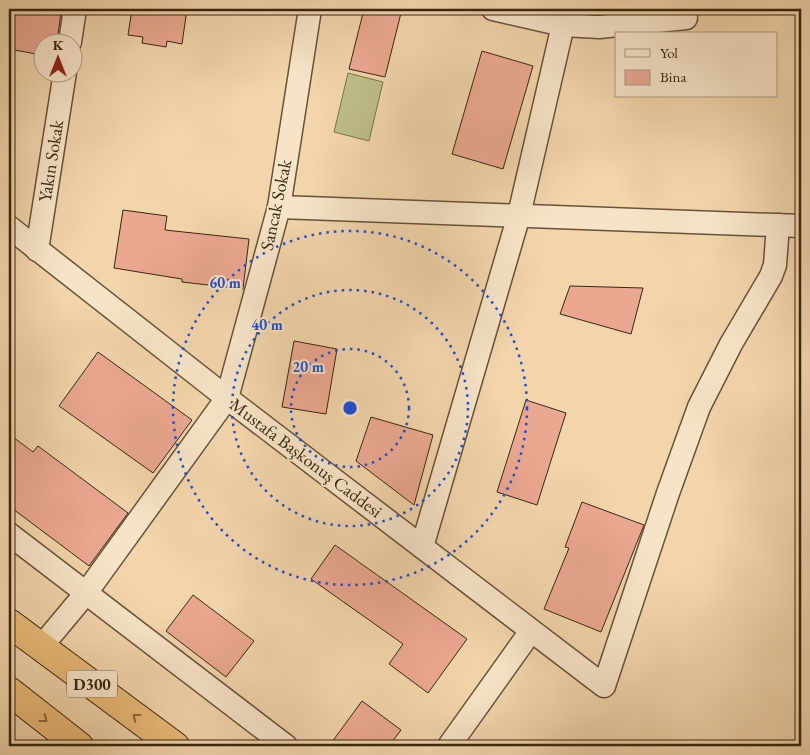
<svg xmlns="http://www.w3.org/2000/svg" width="810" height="755" font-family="'EB Garamond',serif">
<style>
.green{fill:#bdbd87;stroke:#7a724c}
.building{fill:#eba891;stroke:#372611}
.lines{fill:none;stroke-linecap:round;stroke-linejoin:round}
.minor-casing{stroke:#665238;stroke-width:25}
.trunk-casing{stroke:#372611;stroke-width:30}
.minor{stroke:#f7e4c8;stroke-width:22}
.trunk{stroke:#e9ba76;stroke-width:28}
.oneway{stroke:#87693e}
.ring{fill:none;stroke:#1d4ed8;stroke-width:2.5;stroke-dasharray:2.5 5}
.labels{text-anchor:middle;stroke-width:4;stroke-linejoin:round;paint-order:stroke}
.shield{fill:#f7e4c8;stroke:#715f48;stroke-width:1}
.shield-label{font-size:16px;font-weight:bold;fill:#372611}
.street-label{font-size:18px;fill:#372611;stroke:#f7e4c8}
.centre{fill:#1d4ed8;stroke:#f7e4c8;stroke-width:2.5}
.ring-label{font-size:15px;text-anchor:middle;font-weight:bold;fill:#1d4ed8;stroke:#f7e4c8;stroke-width:4;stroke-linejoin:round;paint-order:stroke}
</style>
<rect width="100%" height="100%" fill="#f2d5ab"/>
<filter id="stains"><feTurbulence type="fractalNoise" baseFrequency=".004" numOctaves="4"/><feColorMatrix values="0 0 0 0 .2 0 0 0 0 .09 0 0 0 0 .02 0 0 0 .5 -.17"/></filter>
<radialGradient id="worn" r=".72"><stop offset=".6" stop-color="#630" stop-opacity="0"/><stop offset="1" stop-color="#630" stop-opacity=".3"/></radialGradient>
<path class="green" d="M348,73L383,82L369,141L334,132Z"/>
<g class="building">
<path d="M9,9H36L61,13L57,42H42V55L9,49Z"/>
<path d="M132,9H187L182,44L167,41L166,47L142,43L143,37L128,35Z"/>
<path d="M364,9H382L401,13L385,77L349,69Z"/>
<path d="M482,51L533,66L503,169L452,154Z"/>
<path d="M123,210L167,216L165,230L249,239L243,289L182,282V279L114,268Z"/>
<path d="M570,286L643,288L631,334L560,314Z"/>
<path d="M294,341L337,349L326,414L282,407Z"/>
<path d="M98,352L192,420L153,473L59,406Z"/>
<path d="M526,400L566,413L537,505L497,492Z"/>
<path d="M371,417L433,435L414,505L356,461Z"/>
<path d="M9,434L33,452L38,446L128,513L89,566L9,506Z"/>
<path d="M582,502L644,525L601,632L544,609L569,548L565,547Z"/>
<path d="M335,545L467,639L428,693L389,664L403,644L311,579Z"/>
<path d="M193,595L254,641L226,677L166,631Z"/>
<path d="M362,701L401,730L389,746H329Z"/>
</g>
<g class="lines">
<g class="minor-casing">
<g id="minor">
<path d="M493,9L563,25L599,27L686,18"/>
<path d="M70,42L75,9"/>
<path d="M279,207L801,226"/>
<path d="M9,227L227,398L604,686L668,493L699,407L731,344L771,276L775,265L778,225"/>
<path d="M37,250L65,72"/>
<path d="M9,534L286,746"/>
<path d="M422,547L519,215L563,25"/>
<path d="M41,647L86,593L227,398L279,207L310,9"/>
<path d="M449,746L531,631"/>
</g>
</g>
<g class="trunk-casing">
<g id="trunk">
<path d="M9,623L175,746"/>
<path d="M9,691L79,746"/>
</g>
</g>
<use href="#minor" class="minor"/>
<use href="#trunk" class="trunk"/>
</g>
<defs><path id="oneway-chevron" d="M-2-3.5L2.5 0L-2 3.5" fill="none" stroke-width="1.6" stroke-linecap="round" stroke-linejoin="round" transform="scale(1.25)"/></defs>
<g class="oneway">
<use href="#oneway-chevron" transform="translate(136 717) rotate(-143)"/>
<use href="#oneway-chevron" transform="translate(44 719) rotate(38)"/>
</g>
<g class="ring">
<circle cx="350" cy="408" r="59"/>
<circle cx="350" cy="408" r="118"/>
<circle cx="350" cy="408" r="177"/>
</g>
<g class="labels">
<rect class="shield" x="67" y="670.5" width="50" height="27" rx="4"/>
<g class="shield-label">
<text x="92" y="690">D300</text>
</g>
<g class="street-label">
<text transform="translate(51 161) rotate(-81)" y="6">Yakın Sokak</text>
<text transform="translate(276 205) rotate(-78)" y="6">Sancak Sokak</text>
<text transform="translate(306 458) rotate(37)" y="6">Mustafa Başkonuş Caddesi</text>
</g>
</g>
<circle cx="350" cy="408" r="8" class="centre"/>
<g class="ring-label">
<text x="225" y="288">60 m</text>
<text x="267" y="330">40 m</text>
<text x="308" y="372">20 m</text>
</g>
<rect width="810" height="755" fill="none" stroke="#f2d5ab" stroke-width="30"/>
<rect x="10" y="10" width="790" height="735" fill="none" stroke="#372611" stroke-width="2.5"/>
<rect x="15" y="15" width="780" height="725" fill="none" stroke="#372611"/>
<rect x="615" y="32" width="162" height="65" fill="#f7e4c8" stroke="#aa987f"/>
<rect x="625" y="49" width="25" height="8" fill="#f7e4c8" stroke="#aa987f"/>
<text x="660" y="58" font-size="15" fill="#372611">Yol</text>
<rect x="625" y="70" width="25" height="15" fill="#eba891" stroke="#aa987f"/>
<text x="660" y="82" font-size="15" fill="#372611">Bina</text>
<g transform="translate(58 58)"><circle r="24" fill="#f7e4c8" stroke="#aa987f"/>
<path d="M0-4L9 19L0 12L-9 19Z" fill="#8f2418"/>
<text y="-8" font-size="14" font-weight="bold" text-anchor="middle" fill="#372611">K</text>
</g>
<rect width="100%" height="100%" filter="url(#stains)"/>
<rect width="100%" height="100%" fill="url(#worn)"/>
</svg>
